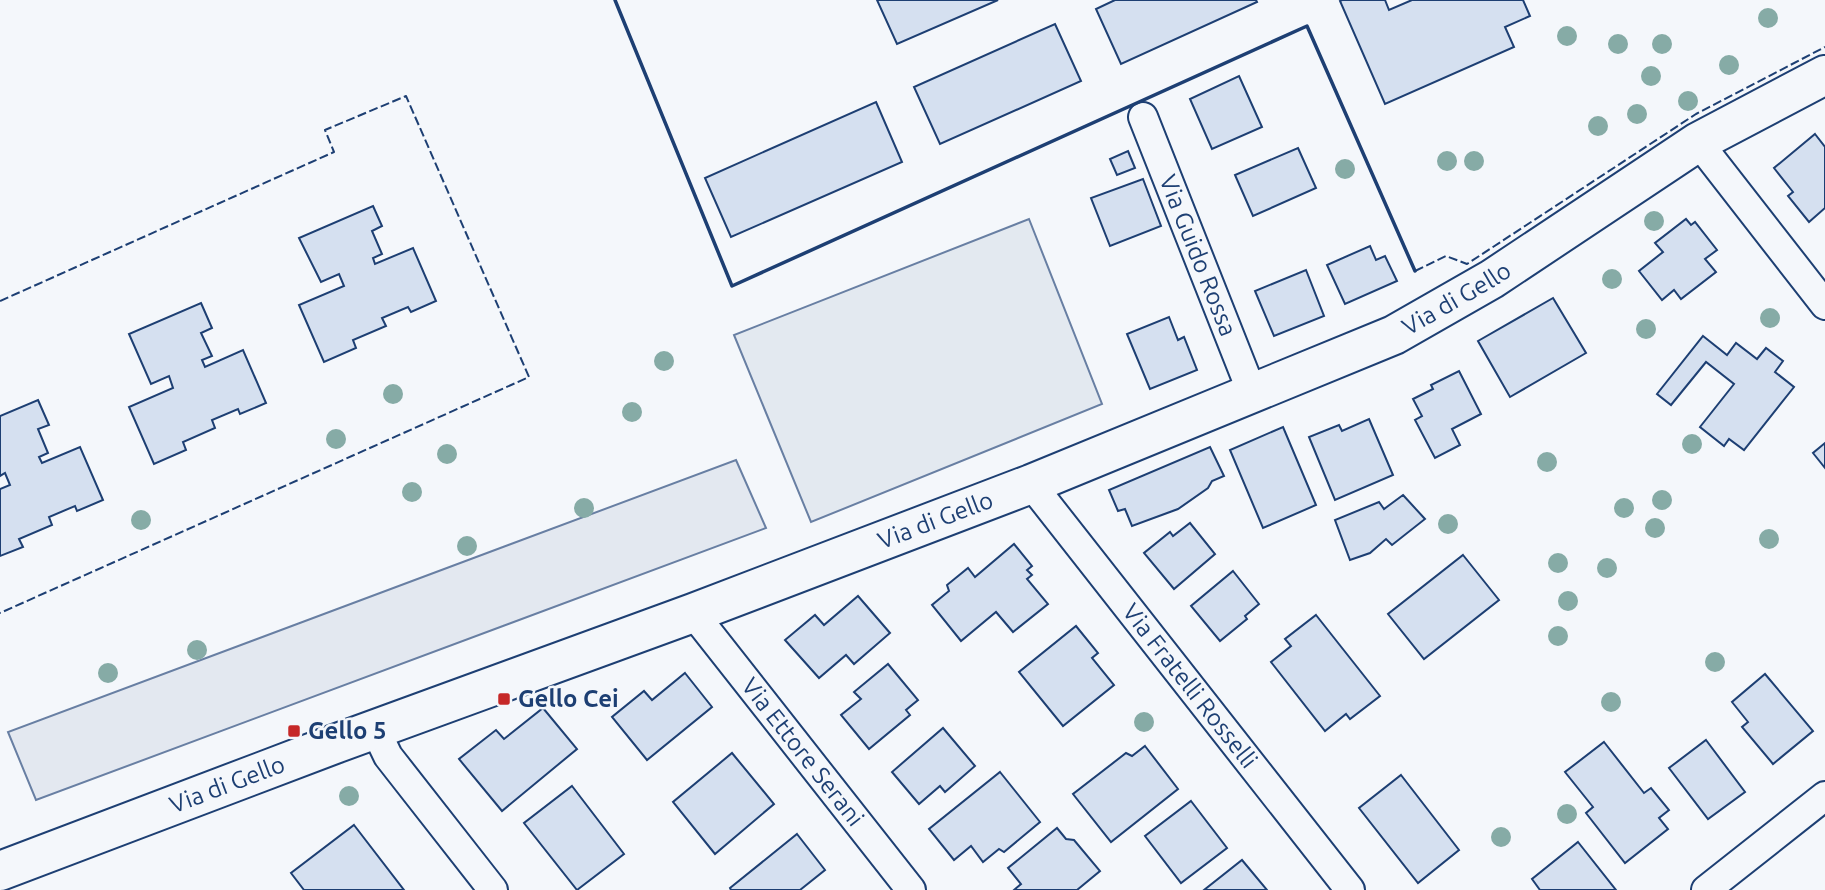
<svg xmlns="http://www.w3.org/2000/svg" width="1825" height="890" font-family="Ubuntu,sans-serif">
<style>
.green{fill:#e3e9f0;stroke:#687fa3;stroke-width:2}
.parking{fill:#e3e8f0;stroke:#687fa3;stroke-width:2}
.building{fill:#d5e0f0;stroke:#1d3f73;stroke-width:2}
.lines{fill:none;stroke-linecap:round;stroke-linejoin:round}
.street-casing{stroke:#1d3f73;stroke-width:32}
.secondary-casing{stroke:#1d3f73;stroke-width:42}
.street{stroke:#f4f7fb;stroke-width:28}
.secondary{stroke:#f4f7fb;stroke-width:38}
.fence{stroke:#1d3f73;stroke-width:2;stroke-dasharray:9 3.5;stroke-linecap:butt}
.wall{stroke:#1d3f73;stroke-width:3.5}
.tree{fill:#86aba6}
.poi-dot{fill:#c62828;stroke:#f4f7fb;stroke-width:2.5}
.labels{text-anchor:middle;stroke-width:5;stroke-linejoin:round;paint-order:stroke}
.street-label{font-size:24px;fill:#1d3f73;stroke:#f4f7fb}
.poi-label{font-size:24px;font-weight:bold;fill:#1d3f73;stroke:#f4f7fb;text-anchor:start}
</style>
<rect width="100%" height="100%" fill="#f4f7fb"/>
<path class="green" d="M1029,219L1102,404L811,522L734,335Z"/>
<path class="parking" d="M736,460L766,528L36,800L8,732Z"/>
<g class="building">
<path d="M877,0H998L897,44Z"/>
<path d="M1115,0H1256L1257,2L1121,64L1096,9Z"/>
<path d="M1342,0H1385L1389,10L1412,0H1523L1530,16L1505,27L1514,47L1385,104L1340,1Z"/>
<path d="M1055,24L1081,81L940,144L914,87Z"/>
<path d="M1239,76L1262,127L1212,149L1190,99Z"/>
<path d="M876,102L902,162L731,237L705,178Z"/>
<path d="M1815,134L1825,147V208L1809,222L1788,196L1793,192L1774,168Z"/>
<path d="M1298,148L1316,188L1253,216L1235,175Z"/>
<path d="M1128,151L1135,168L1117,175L1110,159Z"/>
<path d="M1143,179L1161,226L1110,246L1091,198Z"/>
<path d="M373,206L382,226L372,231L382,254L373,258L375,264L413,248L436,301L411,312L408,307L382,318L386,326L353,340L356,348L324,362L299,305L344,286L339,274L321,282L299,238Z"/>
<path d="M1686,219L1691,225L1695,222L1717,250L1705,259L1716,272L1681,299L1674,290L1662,300L1639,271L1663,252L1655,243Z"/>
<path d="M1370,246L1376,260L1385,256L1397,281L1345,304L1327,265Z"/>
<path d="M1306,270L1324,316L1274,336L1255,291Z"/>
<path d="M1553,298L1586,353L1510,397L1478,341Z"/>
<path d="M201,303L212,328L201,333L212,356L202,360L205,367L243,350L266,403L240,414L238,409L212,420L215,428L183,442L186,450L154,464L129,407L173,388L169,376L151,384L129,334Z"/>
<path d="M1169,317L1178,340L1184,337L1197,370L1150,389L1127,334Z"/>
<path d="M1703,336L1727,355L1736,343L1757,359L1766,348L1783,361L1775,372L1794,387L1744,450L1729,439L1724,446L1700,427L1734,384L1706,362L1671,405L1657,394Z"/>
<path d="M1459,371L1481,414L1452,429L1460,445L1435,458L1415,420L1422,416L1413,399L1433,389L1431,385Z"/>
<path d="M38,400L49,425L38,429L48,453L39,457L42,463L80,447L103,500L77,511L75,506L49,517L52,525L19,539L23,547L0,556V489L10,485L5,473L0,476V416Z"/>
<path d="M1369,419L1393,475L1335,500L1309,437L1339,425L1342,431Z"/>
<path d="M1283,427L1316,505L1263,528L1230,450Z"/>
<path d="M1825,443V468L1813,453Z"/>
<path d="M1210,447L1224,476L1212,481L1208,488L1178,509L1132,526L1125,509L1118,511L1109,490Z"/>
<path d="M1403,495L1425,519L1392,545L1386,539L1370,553L1350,560L1335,520L1379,502L1384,509Z"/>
<path d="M1190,523L1215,554L1174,589L1144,553L1170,532L1173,536Z"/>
<path d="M1014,544L1032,566L1027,570L1032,575L1027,579L1048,604L1013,632L996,612L961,641L932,605L949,591L947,585L968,568L975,577Z"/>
<path d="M1463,555L1499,600L1424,659L1388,614Z"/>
<path d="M1233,571L1259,604L1245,616L1247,619L1220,641L1191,606Z"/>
<path d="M858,596L890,633L854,664L846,655L819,678L785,640L815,615L824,625Z"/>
<path d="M1316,615L1380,696L1350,719L1346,714L1325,731L1271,662L1291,646L1285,639Z"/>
<path d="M1076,626L1098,653L1092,658L1114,685L1063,726L1019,672Z"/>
<path d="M888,664L918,700L906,710L910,715L869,749L841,715L861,699L854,692Z"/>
<path d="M685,673L712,707L647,760L612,717L644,691L652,700Z"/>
<path d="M1765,674L1813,731L1773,764L1742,727L1748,722L1732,702Z"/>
<path d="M543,708L577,749L502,811L459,759L496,730L504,739Z"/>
<path d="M943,728L975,766L945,792L940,786L919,804L892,772Z"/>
<path d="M1706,740L1745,792L1708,819L1669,768Z"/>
<path d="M1604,742L1644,793L1651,788L1669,810L1659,818L1668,829L1625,863L1586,813L1593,807L1565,772Z"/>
<path d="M1145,746L1178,789L1111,842L1073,794L1126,753L1132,756Z"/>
<path d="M732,753L774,804L715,854L673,802Z"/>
<path d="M1000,772L1040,822L1004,852L999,849L983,862L971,846L954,860L929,829Z"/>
<path d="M1401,775L1459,850L1418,883L1359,808Z"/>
<path d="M572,786L624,854L577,890L524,823Z"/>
<path d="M1191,801L1227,848L1181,883L1145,836Z"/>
<path d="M354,825L404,890H304L291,873Z"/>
<path d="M1057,828L1066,839L1074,840L1100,871L1077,890H1014L1021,884L1008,868Z"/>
<path d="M797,834L825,870L800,890H731L730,888Z"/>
<path d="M1578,842L1616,890H1540L1532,879Z"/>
<path d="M1242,860L1267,890H1204Z"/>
</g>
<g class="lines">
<g class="street-casing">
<g id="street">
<path id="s1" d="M1143,117L1253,395"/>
<path d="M1698,142L1825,305"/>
<path id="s2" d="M1031,484L1350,890"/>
<path id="s3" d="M693,613L911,890"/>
<path d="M375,729L388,756L493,890"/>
<path d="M1706,890L1825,796"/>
</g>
</g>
<g class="secondary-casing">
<g id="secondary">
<path id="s4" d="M0,871L332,745L693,613L1031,484L1394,335L1492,279L1698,142L1825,75"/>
</g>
</g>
<use href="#street" class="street"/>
<use href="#secondary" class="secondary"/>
<g class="fence">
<path d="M1415,271L1446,256L1467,264L1696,114L1825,47"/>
<path d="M0,301L334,152L325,130L406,96L529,377L0,613"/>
</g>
<path class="wall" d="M615,0L732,286L1307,26L1415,271"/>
</g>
<g class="tree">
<circle cx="1768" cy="18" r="10"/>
<circle cx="1567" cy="36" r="10"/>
<circle cx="1618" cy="44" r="10"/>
<circle cx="1662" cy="44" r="10"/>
<circle cx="1729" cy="65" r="10"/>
<circle cx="1651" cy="76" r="10"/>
<circle cx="1688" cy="101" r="10"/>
<circle cx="1637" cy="114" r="10"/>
<circle cx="1598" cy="126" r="10"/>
<circle cx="1447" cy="161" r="10"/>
<circle cx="1474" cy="161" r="10"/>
<circle cx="1345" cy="169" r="10"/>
<circle cx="1654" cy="221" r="10"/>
<circle cx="1612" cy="279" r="10"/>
<circle cx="1770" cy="318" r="10"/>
<circle cx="1646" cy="329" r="10"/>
<circle cx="664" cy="361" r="10"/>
<circle cx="393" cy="394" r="10"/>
<circle cx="632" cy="412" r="10"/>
<circle cx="336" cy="439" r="10"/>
<circle cx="1692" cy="444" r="10"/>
<circle cx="447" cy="454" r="10"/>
<circle cx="1547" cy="462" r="10"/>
<circle cx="412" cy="492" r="10"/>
<circle cx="1662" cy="500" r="10"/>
<circle cx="584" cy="508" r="10"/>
<circle cx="1624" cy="508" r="10"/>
<circle cx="141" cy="520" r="10"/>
<circle cx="1448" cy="524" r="10"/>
<circle cx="1655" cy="528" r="10"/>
<circle cx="1769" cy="539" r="10"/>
<circle cx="467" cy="546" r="10"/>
<circle cx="1558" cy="563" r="10"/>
<circle cx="1607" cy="568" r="10"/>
<circle cx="1568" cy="601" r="10"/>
<circle cx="1558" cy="636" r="10"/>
<circle cx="197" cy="650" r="10"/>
<circle cx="1715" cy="662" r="10"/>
<circle cx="108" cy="673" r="10"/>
<circle cx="1611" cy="702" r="10"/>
<circle cx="1144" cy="722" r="10"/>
<circle cx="349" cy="796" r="10"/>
<circle cx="1567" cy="814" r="10"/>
<circle cx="1501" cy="837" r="10"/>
</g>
<g class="poi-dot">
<rect x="497" y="692" width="14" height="14" rx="3.5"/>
<rect x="287" y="724" width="14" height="14" rx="3.5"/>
</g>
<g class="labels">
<g class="street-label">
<text dy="8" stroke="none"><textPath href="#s1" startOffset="149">Via Guido Rossa</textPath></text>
<text dy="8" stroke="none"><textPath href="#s4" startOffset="1566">Via di Gello</textPath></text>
<text dy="8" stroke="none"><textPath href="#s4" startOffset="999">Via di Gello</textPath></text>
<text dy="8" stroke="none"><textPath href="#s2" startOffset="257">Via Fratelli Rosselli</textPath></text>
<text dy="8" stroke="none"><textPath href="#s3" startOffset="177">Via Ettore Serani</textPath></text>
<text dy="8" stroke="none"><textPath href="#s4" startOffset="243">Via di Gello</textPath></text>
</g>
<g class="poi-label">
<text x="518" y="707">Gello Cei</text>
<text x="308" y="739">Gello 5</text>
</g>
</g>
</svg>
